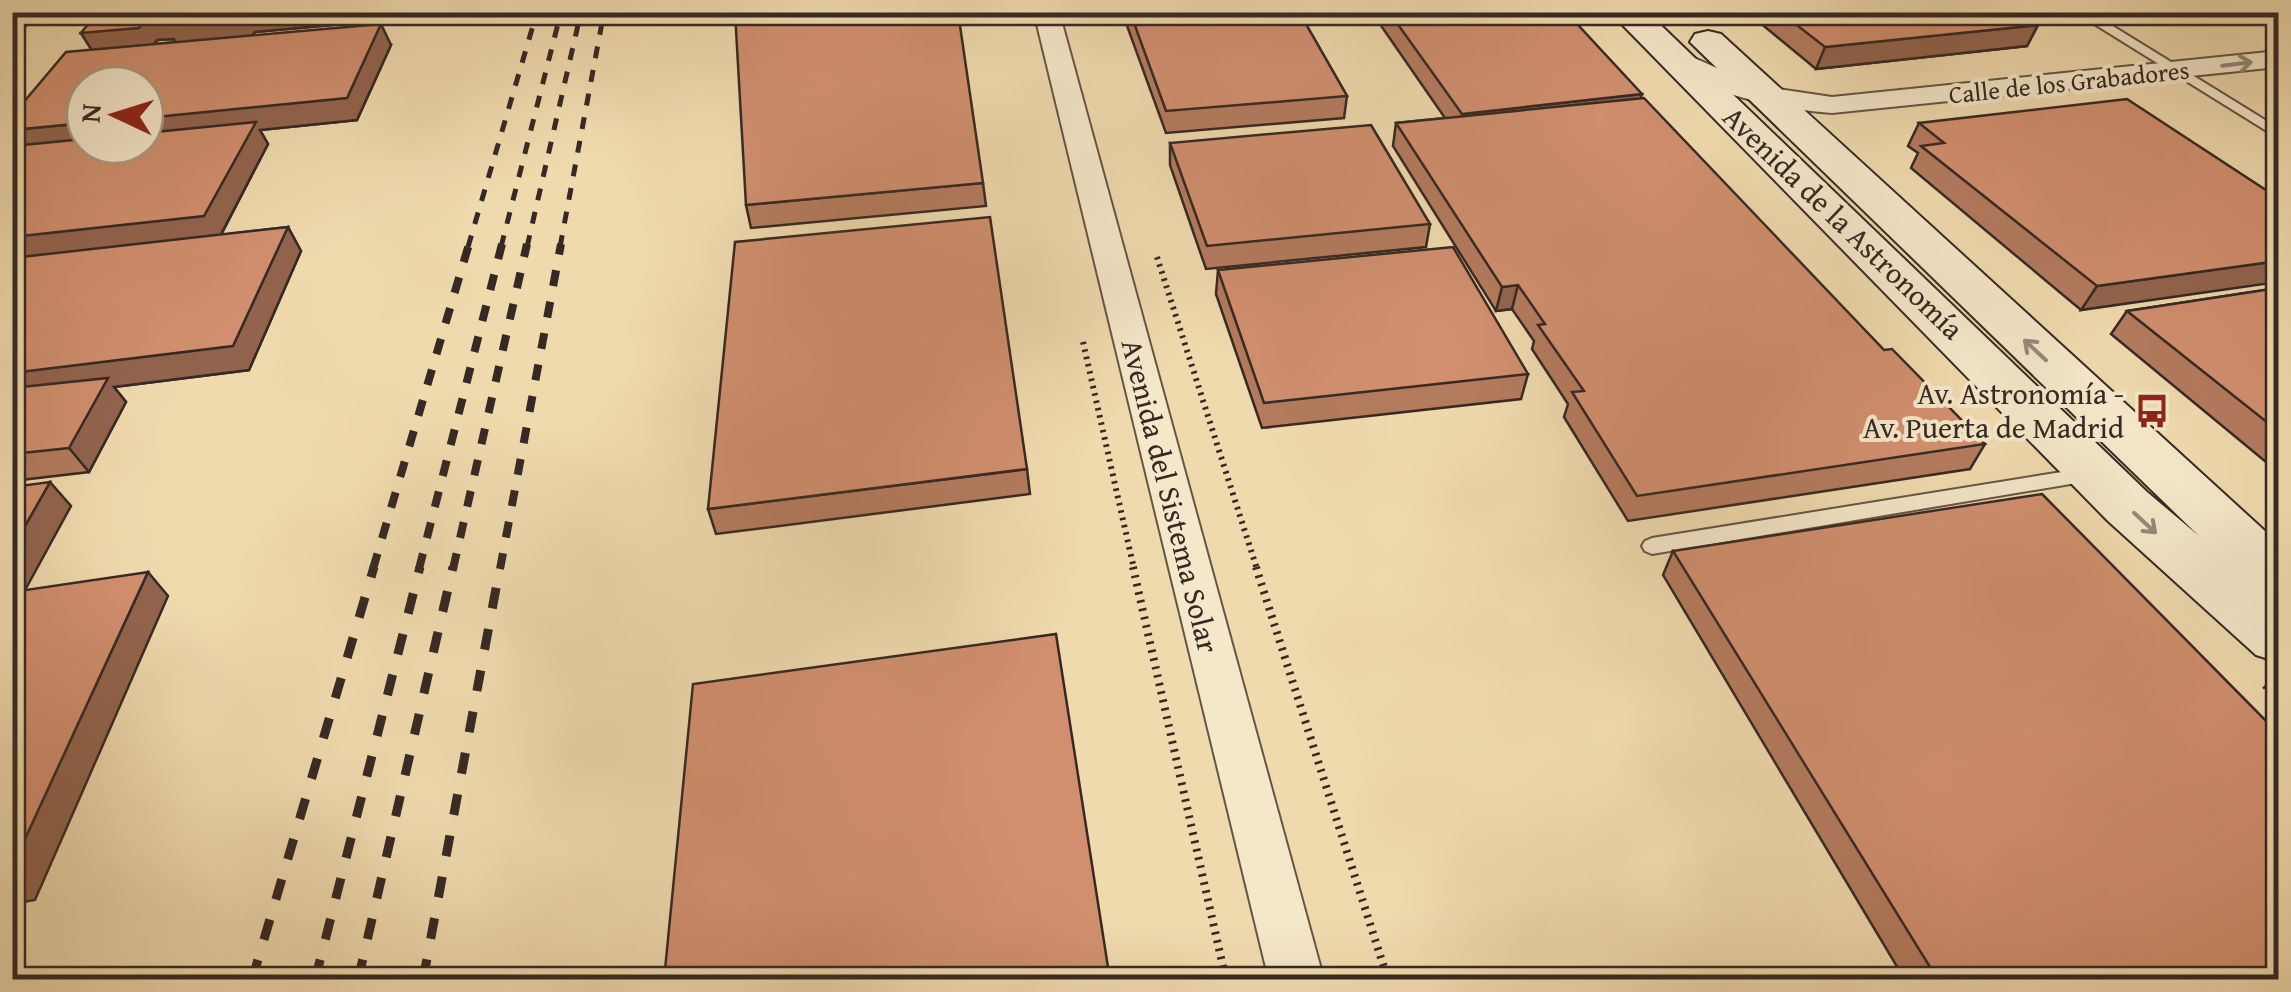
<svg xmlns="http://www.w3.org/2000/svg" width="2291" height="992" font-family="'Gentium Book Plus',serif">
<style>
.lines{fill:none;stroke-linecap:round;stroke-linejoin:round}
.lane-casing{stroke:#645546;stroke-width:4}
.street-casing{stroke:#645546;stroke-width:4}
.secondary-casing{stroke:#362924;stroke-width:4}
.path-far1{stroke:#362924;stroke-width:6;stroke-dasharray:2.5 5;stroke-linecap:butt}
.path{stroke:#362924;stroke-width:8;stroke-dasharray:2.5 6;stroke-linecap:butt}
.lane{fill:#f5e7ca;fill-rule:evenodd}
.street{fill:#f5e7ca;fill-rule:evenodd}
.secondary{fill:#f5e7ca;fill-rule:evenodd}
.rail-far2{stroke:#362924;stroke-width:5;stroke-dasharray:12 12;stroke-linecap:butt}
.rail-far1{stroke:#362924;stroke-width:8;stroke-dasharray:16 16;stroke-linecap:butt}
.rail{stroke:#362924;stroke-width:9;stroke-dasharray:21 21;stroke-linecap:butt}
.wall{fill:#b47b5f;stroke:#362924;stroke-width:2.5;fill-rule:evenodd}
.shaded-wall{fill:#92644e;stroke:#362924;stroke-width:2.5}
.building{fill:#d18f6f;stroke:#362924;stroke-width:2.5}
.oneway{stroke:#968877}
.labels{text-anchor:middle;stroke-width:8;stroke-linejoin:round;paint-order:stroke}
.far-street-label{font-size:25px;fill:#362924;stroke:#f5e7ca}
.street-label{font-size:30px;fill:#362924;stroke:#f5e7ca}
.poi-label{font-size:30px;fill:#362924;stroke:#f5e7ca;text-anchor:end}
</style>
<rect width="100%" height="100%" fill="#efdaae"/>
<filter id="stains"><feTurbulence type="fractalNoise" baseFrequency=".002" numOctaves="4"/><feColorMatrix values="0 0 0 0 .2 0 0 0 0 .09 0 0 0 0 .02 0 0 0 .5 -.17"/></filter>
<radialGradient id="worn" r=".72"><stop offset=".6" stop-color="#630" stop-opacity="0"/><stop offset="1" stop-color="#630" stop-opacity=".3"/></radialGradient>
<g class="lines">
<g class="lane-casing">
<g id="lane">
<path d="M2075,12H2090L2278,128V138Z"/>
<path d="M2093,467L2100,469L2103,474L2100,479L1652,554L1645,551L1642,546L1645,541L1652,538Z"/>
</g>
</g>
<g class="street-casing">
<g id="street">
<path d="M12,12H37L21,31L12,33Z"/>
<path d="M1034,12H1059L1324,980H1269Z"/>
<path d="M1676,50L1758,86L1832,97L2278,51V67L1832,113C1772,108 1718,96 1667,64L1663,58L1667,52Z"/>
</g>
</g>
<g class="secondary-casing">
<path id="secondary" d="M1610,12H1647L2147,492L2199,536L1690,42L1695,34L1708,31L1721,34L2278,543V599L2271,597L2278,603V662L2256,655L2107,520Z"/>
</g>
<g class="path-far1">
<path d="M1157,257L1257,569"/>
<path d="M1083,342L1134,569"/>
</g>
<g class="path">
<path d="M1133,567L1226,980"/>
<path d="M1256,567L1388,980"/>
<path d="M2265,685L2278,698"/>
</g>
<use href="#lane" class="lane"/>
<use href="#street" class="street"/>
<use href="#secondary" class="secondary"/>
<g class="rail-far2">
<path d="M468,247L537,12"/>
<path d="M501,247L561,12"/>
<path d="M527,247L581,12"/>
<path d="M560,247L604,12"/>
</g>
<g class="rail-far1">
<path d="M373,569L469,244"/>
<path d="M419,569L502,244"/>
<path d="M453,569L527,244"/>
<path d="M500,569L561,244"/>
</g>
<g class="rail">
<path d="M252,980L374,567"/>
<path d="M315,980L420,567"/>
<path d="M358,980L453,567"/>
<path d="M423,980L500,567"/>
</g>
</g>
<g class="wall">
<path d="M1122,12H1299L1347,96L1344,118L1166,133Z"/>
<path d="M1376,12H1566L1640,98L1884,350L1985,444L1970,469L1628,521L1564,417L1568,404L1532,349L1534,341L1512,309L1496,311L1393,146L1396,123L1445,118L1375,17Z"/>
<path d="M1747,12H2018L2038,25L2027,46L1816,69Z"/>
<path d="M365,22L255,32L252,36L391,45L357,120L260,130L268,144L221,235L288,227L301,251L249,370L114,387L126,402L89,472L12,481V116L92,50L81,33ZM174,39L176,42L155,44L157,40Z"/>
<path d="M1919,123L2278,198L2081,310L1911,168L1918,153L1908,146Z"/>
<path d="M1170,143L1430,224L1426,247L1206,269L1170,165Z"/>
<path d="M983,183L986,206L751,228L746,205Z"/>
<path d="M1218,270L1528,374L1521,399L1262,428L1216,294Z"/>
<path d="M2278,288V466L2272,467L2111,334L2127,311Z"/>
<path d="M1027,469L1030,494L716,534L708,509Z"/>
<path d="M1673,551L2278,980H1905L1663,575Z"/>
</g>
<g class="shaded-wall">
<path d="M243,12H369L365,22L255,32L250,39L177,46L174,39L157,40L151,49L94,54L81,33L145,19Z"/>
<path d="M2220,12H2262L2217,17Z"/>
<path d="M381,24L391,45L357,120L260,130L268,144L218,240L12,263V237L145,141V118Z"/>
<path d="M2038,25L2027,46L1816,69L1825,47Z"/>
<path d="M1642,94L1635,116L1457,136L1462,114Z"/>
<path d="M85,123V145L12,149V130Z"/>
<path d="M288,227L301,251L249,370L114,387L126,402L89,472L69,448L12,400V373Z"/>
<path d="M2278,261V282L2081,310L2097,286Z"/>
<path d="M1518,285L1512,309L1496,311L1502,287Z"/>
<path d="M50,482L71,506L12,614V549Z"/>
<path d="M148,572L168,596L35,900L12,904V867Z"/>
</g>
<g class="building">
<path d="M98,12H243L240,18L165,24L171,17L145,19L139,28L81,33Z"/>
<path d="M735,12H958L983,183L746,205Z"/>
<path d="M1130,12H1299L1347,96L1166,111Z"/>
<path d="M1389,12H1566L1642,94L1462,114Z"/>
<path d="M1780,12H2018L2038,25L1825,47Z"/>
<path d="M381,24L347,98L145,118V85H85V123L12,130V116L66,52Z"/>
<path d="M1644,98L1884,350L1892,349L1985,444L1637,496L1572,392L1584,391L1538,325L1545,324L1518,285L1502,287L1396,123Z"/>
<path d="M2127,99L2278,198V261L2097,286L1921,146L1944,143L1919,123Z"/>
<path d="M256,122L204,216L12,237V146L85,139V145H145V133Z"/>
<path d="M1371,125L1430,224L1207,246L1170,143Z"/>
<path d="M990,217L1027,469L708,509L735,242Z"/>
<path d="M288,227L233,346L12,373V258Z"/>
<path d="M1453,247L1528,374L1264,403L1218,270Z"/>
<path d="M2278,288V431L2127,311Z"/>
<path d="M108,378L69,448L12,454V388Z"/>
<path d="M50,482L12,549V487Z"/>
<path d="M2042,494L2278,733V980H1938L1673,551Z"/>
<path d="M148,572L12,867V592Z"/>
<path d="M1056,634L1110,980H664L693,684Z"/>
</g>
<defs><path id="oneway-shaft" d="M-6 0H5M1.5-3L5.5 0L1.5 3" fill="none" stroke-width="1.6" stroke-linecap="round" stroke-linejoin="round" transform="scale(2.5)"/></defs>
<g class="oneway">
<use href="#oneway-shaft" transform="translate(2237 64) rotate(-7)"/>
<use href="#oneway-shaft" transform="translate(2035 350) rotate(-137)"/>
<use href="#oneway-shaft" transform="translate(2145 523) rotate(43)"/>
</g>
<defs>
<g id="bus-bare" transform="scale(2.7)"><path d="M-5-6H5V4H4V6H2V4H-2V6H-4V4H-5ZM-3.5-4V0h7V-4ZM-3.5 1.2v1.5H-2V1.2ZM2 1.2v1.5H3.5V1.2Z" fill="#8f2418" stroke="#f5e7ca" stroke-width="2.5" paint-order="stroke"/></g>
</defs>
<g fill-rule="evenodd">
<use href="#bus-bare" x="2152" y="411"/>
</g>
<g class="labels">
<g class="far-street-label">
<text transform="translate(2069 82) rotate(-6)" y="9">Calle de los Grabadores</text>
</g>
<g class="street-label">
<text transform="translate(1843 223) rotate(44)" y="10">Avenida de la Astronomía</text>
<text transform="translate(1170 496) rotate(76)" y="10">Avenida del Sistema Solar</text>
</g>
<g class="poi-label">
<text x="2124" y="404">Av. Astronomía -<tspan x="2124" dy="34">Av. Puerta de Madrid</tspan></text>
</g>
</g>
<rect width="2291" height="992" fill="none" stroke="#efdaae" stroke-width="50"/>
<rect x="15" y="15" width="2261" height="962" fill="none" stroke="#362924" stroke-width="5"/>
<rect x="25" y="25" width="2241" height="942" fill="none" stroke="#362924" stroke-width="2.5"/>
<g transform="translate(115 115) rotate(274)"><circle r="48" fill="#f5e7ca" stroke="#a99b88" stroke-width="2.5"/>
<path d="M0-8L18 38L0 25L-18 38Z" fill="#8f2418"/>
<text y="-15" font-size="28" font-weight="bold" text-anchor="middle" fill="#362924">N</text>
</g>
<rect width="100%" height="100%" filter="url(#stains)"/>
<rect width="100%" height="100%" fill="url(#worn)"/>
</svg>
